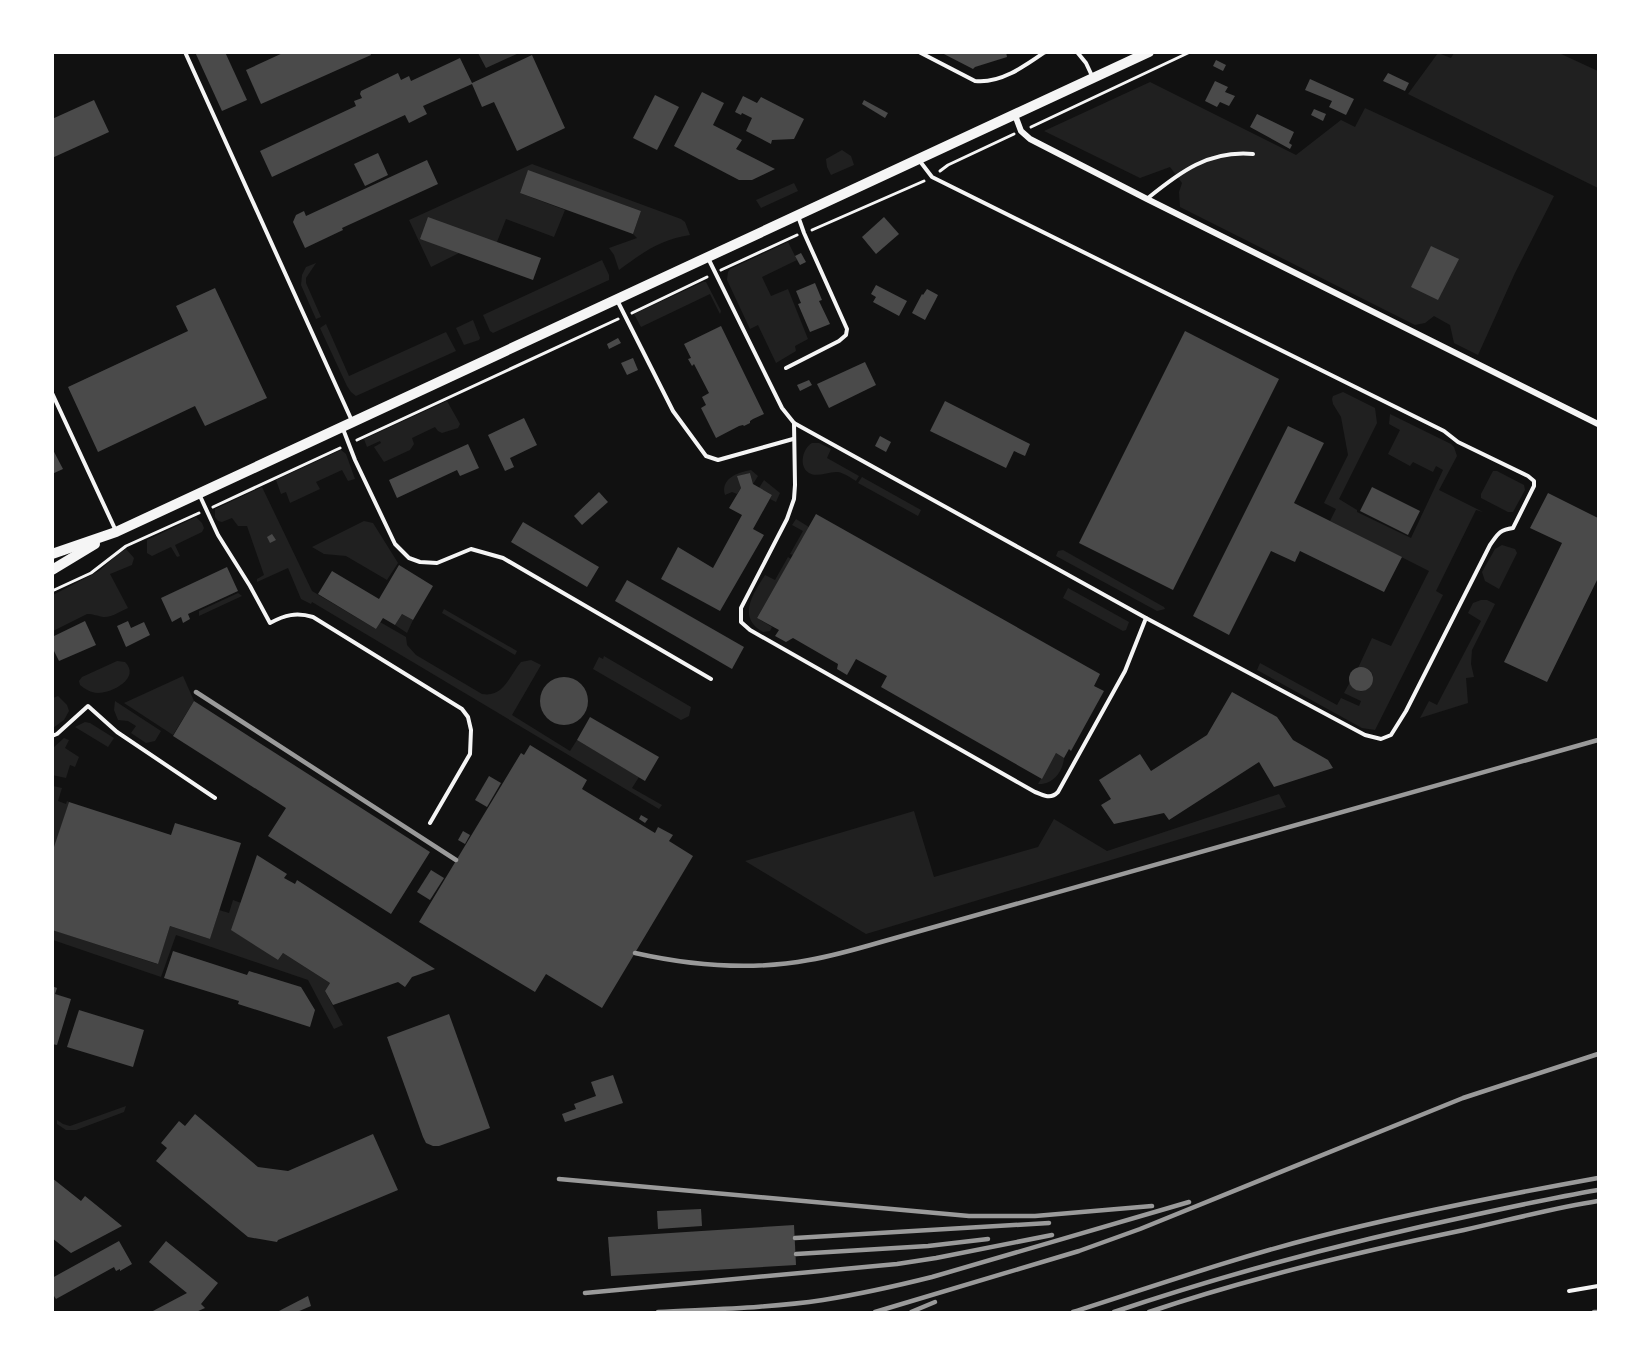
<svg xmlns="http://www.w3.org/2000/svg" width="1651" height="1365" font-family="'Space Grotesk',sans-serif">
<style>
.green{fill:#202020}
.water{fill:#333}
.building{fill:#4a4a4a}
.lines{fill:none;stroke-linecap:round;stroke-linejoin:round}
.path{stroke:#f5f5f5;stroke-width:3}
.service{stroke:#f5f5f5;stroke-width:4}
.minor{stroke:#f5f5f5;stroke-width:6}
.primary{stroke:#f5f5f5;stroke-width:10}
.rail{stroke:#9a9a9a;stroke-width:4.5}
</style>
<rect width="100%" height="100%" fill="#111"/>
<g class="green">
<path d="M1438,53L1451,58L1454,53H1559L1598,71V188L1408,94Z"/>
<path d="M1150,82L1296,155L1341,120L1355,127L1365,108L1554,196L1515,273L1478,355L1454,343L1450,325L1434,316L1425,323L1415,325L1180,207L1179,192L1182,183L1170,167L1140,178L1044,131Z"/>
<path d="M842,150L851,156L854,165L831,175L827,167L826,159Z"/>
<path d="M532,164L681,219L685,222L690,235C659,240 644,252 619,270L614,255L609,248L637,238L633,234L641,211L528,171L520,193L565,210L554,237L506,219L497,242L459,253L431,267L409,220Z"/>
<path d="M794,183L798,191L761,208L756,200Z"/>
<path d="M788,242L797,260L762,277L771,296L788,289L808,339L795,346L796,351L776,363L758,325L750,329L727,280L728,272L730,269Z"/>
<path d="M602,260L609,275V280L493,333L490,331L483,315Z"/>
<path d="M316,263L306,278V283L321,317L316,319L301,285L302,275L306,267Z"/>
<path d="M703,282H706L721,311L720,314L710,294L641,327L634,314Z"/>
<path d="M473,320L480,338L479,340L464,345L456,328Z"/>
<path d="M326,324L349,376L446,332L456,351L356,396L351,392L347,386L320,328Z"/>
<path d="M1343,392L1375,408L1377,423L1339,499L1357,510V512L1411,538L1443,470L1436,466L1433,472L1413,462L1410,466L1388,454L1400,430L1389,424L1390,414L1451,444L1454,447L1457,456L1439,490L1483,512L1476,510L1436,591L1443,595L1375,730L1362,728L1257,670L1260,663L1337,705L1341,698L1359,706L1361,701L1344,693L1350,682C1364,710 1389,665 1358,668L1372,638L1391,646L1429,571L1330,521L1336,509L1324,503L1348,455L1341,417L1333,404L1332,399L1333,396Z"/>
<path d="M447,401L460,424L458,428L442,433L438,431L435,427L412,438L414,444L410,450L384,462L374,447L381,443L380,441L367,447L364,439Z"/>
<path d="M812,443H819L831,449L827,458L859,476L856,481C851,478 844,473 838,472C829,471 817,478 809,473C798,466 803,448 812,443Z"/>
<path d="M341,450L346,454L355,479L348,481L342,470L316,482L320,489L290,503L286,492L281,494L276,480Z"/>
<path d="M751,470L758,476L753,484L750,473L738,476L741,488L737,494L732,492L725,495C720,479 738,472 751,470Z"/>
<path d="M1493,471H1497L1524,485L1525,490L1513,512H1508L1481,498V494Z"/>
<path d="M862,477L921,510L918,516L858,483Z"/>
<path d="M764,480L780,493L776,502L770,499L772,495L759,488Z"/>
<path d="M262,487L312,591L376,629L380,622L406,637L407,645L416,655L482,694C504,698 509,676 521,662L531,660L541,665L512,715L570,751L577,740L639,777L632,788L662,805L659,809L312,602L311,604L301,599L288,568L257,582V579L264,575L247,526H238L232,518L222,522L218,521L215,517V509Z"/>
<path d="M196,517L202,523L204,528L202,532L175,545L180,556L177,557L171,547L152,556L147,553V540Z"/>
<path d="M796,519L809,527L793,555L790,554L803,531L792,525Z"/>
<path d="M364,521L373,523L398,563L387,580L346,556L324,554L312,547Z"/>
<path d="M1502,545L1515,549L1517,553L1499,589L1485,581L1482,572L1495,549Z"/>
<path d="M126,549L134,558L132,565L110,574L128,608C121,611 111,618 103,617C97,616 94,614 87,614L53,631V595L99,571L118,554Z"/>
<path d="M1063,550L1164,607L1165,609L1157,611L1056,556L1058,551Z"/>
<path d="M788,557L791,559L757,618L772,627L770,631L763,632C736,617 754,593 765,575L775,580Z"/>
<path d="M1068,588L1129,622L1126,630L1123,631L1063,598Z"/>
<path d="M238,593L242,596L199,616V611Z"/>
<path d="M1481,600H1487L1495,604L1472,650L1471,664L1474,677L1466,678L1468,703L1420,718L1429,701L1437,705L1481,621L1468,613L1473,603Z"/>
<path d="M444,609L517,651L515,655L442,613Z"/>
<path d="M402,614L413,620L407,633L395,625Z"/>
<path d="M604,656L691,707L689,716L681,720L593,669L599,657L603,659Z"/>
<path d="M117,661L125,662C141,678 112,693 98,693C91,693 85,689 80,685L79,681L82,677Z"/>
<path d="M183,676L194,701L173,735L124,703Z"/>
<path d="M58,696L67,705L69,711L64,720L53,728V698Z"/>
<path d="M115,701L161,731L155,741L146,743L131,733L136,726L128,721L118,720L114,710Z"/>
<path d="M85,722L90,723L114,738L108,747L75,727Z"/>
<path d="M64,738L69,740L65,748L79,757L75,767L70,765L66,778L52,775L53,748Z"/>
<path d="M1056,753L1064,758C1063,771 1053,785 1038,784Z"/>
<path d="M53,786L62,788L58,801L66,804L67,801L69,802L53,853Z"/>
<path d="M1279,794L1286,807L866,934L745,861L914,811L934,877L1038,847L1054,819L1107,851Z"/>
<path d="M233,900L241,903L232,930L278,960L283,953L330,983L325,991L343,1025L334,1029L308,980L176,935L161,977L53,940V930L157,964L170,926L210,939L219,910L229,913Z"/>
<path d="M126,1106L124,1112L76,1130H66L57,1124V1120L63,1124L70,1126Z"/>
</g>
<path class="water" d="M478,53H519L486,68Z"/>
<g class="building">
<path d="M195,52H225L247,100L222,111Z"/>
<path d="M285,52H370L371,55L261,104L246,70Z"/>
<path d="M940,52H1006L1007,57L975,67L973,69Z"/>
<path d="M532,55L565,128L517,151L494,102L482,107L472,84L423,106L427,114L409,123L405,115L272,177L260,151L356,106L354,101L362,98L360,94L361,91L398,73L401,80L409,76L411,81L460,58L472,83Z"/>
<path d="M1216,60L1226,65L1223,71L1213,66Z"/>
<path d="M1388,73L1409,83L1405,91L1383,81Z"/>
<path d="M1310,79L1354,99L1346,115L1329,107L1332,101L1305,90Z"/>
<path d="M1215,81L1228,87L1225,92L1235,96L1229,106L1220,102L1217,107L1205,101Z"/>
<path d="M702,92L724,103L713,125L742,140L736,149L775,169L752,180H739L674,146Z"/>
<path d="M655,95L679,107L657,150L633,138Z"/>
<path d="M743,96L757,103L761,97L804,119L794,139L772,140L771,144L746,131L752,118L742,113L741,115L735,112Z"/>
<path d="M94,100L109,132L52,158V119Z"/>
<path d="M864,100L888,113L885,118L862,104Z"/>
<path d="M1314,109L1326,114L1323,121L1311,115Z"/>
<path d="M1257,114L1294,132L1289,143L1292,145L1290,149L1250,127Z"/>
<path d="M378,153L388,175L365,186L354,164Z"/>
<path d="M427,160L438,184L342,228L343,230L305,248L293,222L296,215L304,211L306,216Z"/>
<path d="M528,170L641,211L633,234L520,193Z"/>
<path d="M428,217L541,258L533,280L420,239Z"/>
<path d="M884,217L899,234L876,254L862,237Z"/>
<path d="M1431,246L1459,259L1438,300L1411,287Z"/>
<path d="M801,253L806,262L800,265L795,256Z"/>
<path d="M815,283L822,300L819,301L830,324L810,332L798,304L801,303L796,291Z"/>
<path d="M876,285L907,301L899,316L873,302L876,297L871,294Z"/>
<path d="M215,288L267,398L205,426L195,406L98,452L68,387L188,331L176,306Z"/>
<path d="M927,289L938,295L935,301L928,297L935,301L925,320L912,313L922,294L923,295Z"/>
<path d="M721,326L764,414L753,419L750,421V423L744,426L743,425L739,426L716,438L701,408L706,405L702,397L709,393L694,364L692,366L688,359L691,358L684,344Z"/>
<path d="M1185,331L1279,379L1173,590L1079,543Z"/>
<path d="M618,338L621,343L609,349L607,344Z"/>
<path d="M633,358L638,370L627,375L621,363Z"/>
<path d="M865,362L876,385L829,408L817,384Z"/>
<path d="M809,380L812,385L800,391L797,385Z"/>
<path d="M945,401L1030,444L1025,456L1014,451L1006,468L930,431Z"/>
<path d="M524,418L537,445L510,458L514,467L505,471L488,435Z"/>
<path d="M1288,426L1324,443L1294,503L1402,557L1384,592L1300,551L1295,562L1271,551L1229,635L1193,616Z"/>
<path d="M880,436L891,442L886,452L875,446Z"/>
<path d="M468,444L479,468L460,476L457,470L397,498L389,480Z"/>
<path d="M52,448L63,469L52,474Z"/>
<path d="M750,473L753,484L772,495L753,529L764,535L720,611L661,579L678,547L713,568L742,515L729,508L741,488L737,476Z"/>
<path d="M1372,487L1420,511L1408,535L1360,511Z"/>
<path d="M599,492L608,502L582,525L574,516Z"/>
<path d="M1548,493L1598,518V578L1547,682L1504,662L1562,543L1530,528Z"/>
<path d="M816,514L1100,674L1094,686L1104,691L1071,751L1069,749L1064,758L1056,753L1042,779L881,687L887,676L856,659L847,675L837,669L838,664L793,638L786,642L775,636L779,630L757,618Z"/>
<path d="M523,522L599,567L587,587L511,542Z"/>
<path d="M272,534L276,540L270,543L267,537Z"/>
<path d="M399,565L433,586L413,620L402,614L395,625L383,618L376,629L318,594L332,571L379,599Z"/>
<path d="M227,567L238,591L188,614L190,619L183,623L181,617L172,622L161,598Z"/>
<path d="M627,580L744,647L732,669L615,601Z"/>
<path d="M85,621L96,645L59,661L52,647V637Z"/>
<path d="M128,621L131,628L144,622L150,635L126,647L117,626Z"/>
<circle cx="1361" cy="679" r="12"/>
<circle cx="564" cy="701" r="24"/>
<path d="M1232,692L1277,717L1293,740L1328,760L1333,768L1274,787L1259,762L1169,820L1164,813L1114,824L1101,805L1111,799L1099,780L1140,754L1151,771L1207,735Z"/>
<path d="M194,701L430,852L391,914L268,836L286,808L173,736Z"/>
<path d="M590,717L659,757L645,781L577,740Z"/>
<path d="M530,745L587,780L582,789L655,833L658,827L673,835L669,841L693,856L602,1008L546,974L535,992L419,922L521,753L524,755Z"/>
<path d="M489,776L501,783L487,807L475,800Z"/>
<path d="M69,802L171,835L175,823L241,843L210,939L170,926L158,964L52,930V853Z"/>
<path d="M641,815L648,819L645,823L639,819Z"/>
<path d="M463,831L470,835L465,844L458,840Z"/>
<path d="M257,855L287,874L284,878L295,884L297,880L435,969L412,977L405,987L398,982L333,1005L325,991L330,983L283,953L278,960L231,930Z"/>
<path d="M431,870L444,878L430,900L417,892Z"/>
<path d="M173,951L247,975L249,971L301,987L315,1010L310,1027L238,1004L239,1001L164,978Z"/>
<path d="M52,986L57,988L55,994L71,999L57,1045L52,1044Z"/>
<path d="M79,1010L144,1030L133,1067L67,1047Z"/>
<path d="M449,1014L490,1128L439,1146H433L426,1143L423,1137L387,1037Z"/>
<path d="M613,1075L623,1103L565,1122L562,1114L576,1109L574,1104L596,1096L591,1082Z"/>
<path d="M195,1114L258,1167L288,1171L373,1134L398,1190L278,1240L277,1242L248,1237L156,1161L167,1148L161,1143L179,1121L185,1126Z"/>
<path d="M52,1178L81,1201L85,1196L122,1226L71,1253L52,1238Z"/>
<path d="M701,1209L702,1226L658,1229L657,1211Z"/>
<path d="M794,1225L796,1265L611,1276L608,1237Z"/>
<path d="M119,1241L132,1264L120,1271V1269L116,1271L114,1267L56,1299L52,1293V1278Z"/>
<path d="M166,1241L218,1283L201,1304L205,1308L196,1312H151L187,1293L149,1262Z"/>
<path d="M308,1296L311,1306L297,1312H277Z"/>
</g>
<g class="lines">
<g class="path">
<path d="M1031,127L1190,52"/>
<path d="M940,171L948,165L1014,134"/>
<path d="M812,230L924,181"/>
<path d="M721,270L797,235"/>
<path d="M632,313L707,277"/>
<path d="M357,440L618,319"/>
<path d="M213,507L340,448"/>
<path d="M52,591L91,573L126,546L199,513"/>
</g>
<g class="service">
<path d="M185,52L352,421"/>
<path d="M919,52L975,81C1000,84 1025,66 1045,52"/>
<path d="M1077,52L1086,63L1093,78"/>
<path d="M1148,198C1180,172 1209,150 1253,154"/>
<path d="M708,258L782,408L794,423L1146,618L1365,735L1381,739L1391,735L1406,711L1490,545C1498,534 1499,530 1513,528L1534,486V481L1528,476L1458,442L1444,431L932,177L919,160"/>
<path d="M617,300L673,411L706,456L718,460L793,439"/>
<path d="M786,368L839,341L846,335L847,329L804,233L798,216"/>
<path d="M52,393L116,531"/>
<path d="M794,423L795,485L794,499L787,519L741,608V622L750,630L1035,792C1044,795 1050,800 1058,792L1125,671L1146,618"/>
<path d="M343,429L355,460L395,544L409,558L420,562L437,563L471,549L503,558L711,679"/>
<path d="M200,496L218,535L250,586L270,623C285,615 296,612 313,617L462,709L468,717L471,730L470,754L430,823"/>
<path d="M52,736L57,734L88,706L117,732L215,798"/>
<path d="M1569,1291L1598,1286"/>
</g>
<path class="minor" d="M1015,115L1021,131L1030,139L1147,199L1598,424"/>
<g class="primary">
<path d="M52,554L116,532L1149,52"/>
<path d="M52,570L95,544"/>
</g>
<g class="rail">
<path d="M196,692L456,860"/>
<path d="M635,953C693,966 750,971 809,960C833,956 857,949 881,942L1598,740"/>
<path d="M559,1179L969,1216H1035L1152,1206"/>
<path d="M795,1238L1049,1223"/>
<path d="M796,1254L928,1246L988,1239"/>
<path d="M585,1293L897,1264L936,1258L1052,1235"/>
<path d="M658,1312C713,1309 769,1308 823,1300C860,1294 896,1286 932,1277L1189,1202"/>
<path d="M875,1312L1079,1251L1140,1229L1463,1098L1598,1054"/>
<path d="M911,1312L935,1302"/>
<path d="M1073,1312C1154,1286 1235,1258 1317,1237C1410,1213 1504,1195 1598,1178"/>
<path d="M1114,1312C1232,1272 1352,1241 1474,1215C1515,1206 1557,1197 1598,1190"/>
<path d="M1149,1312C1252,1277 1358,1252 1464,1230C1509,1220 1553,1208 1598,1201"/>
<path d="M1594,1312H1598"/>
</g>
</g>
<rect width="1651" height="1365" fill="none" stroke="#ffffff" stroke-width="108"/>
</svg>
